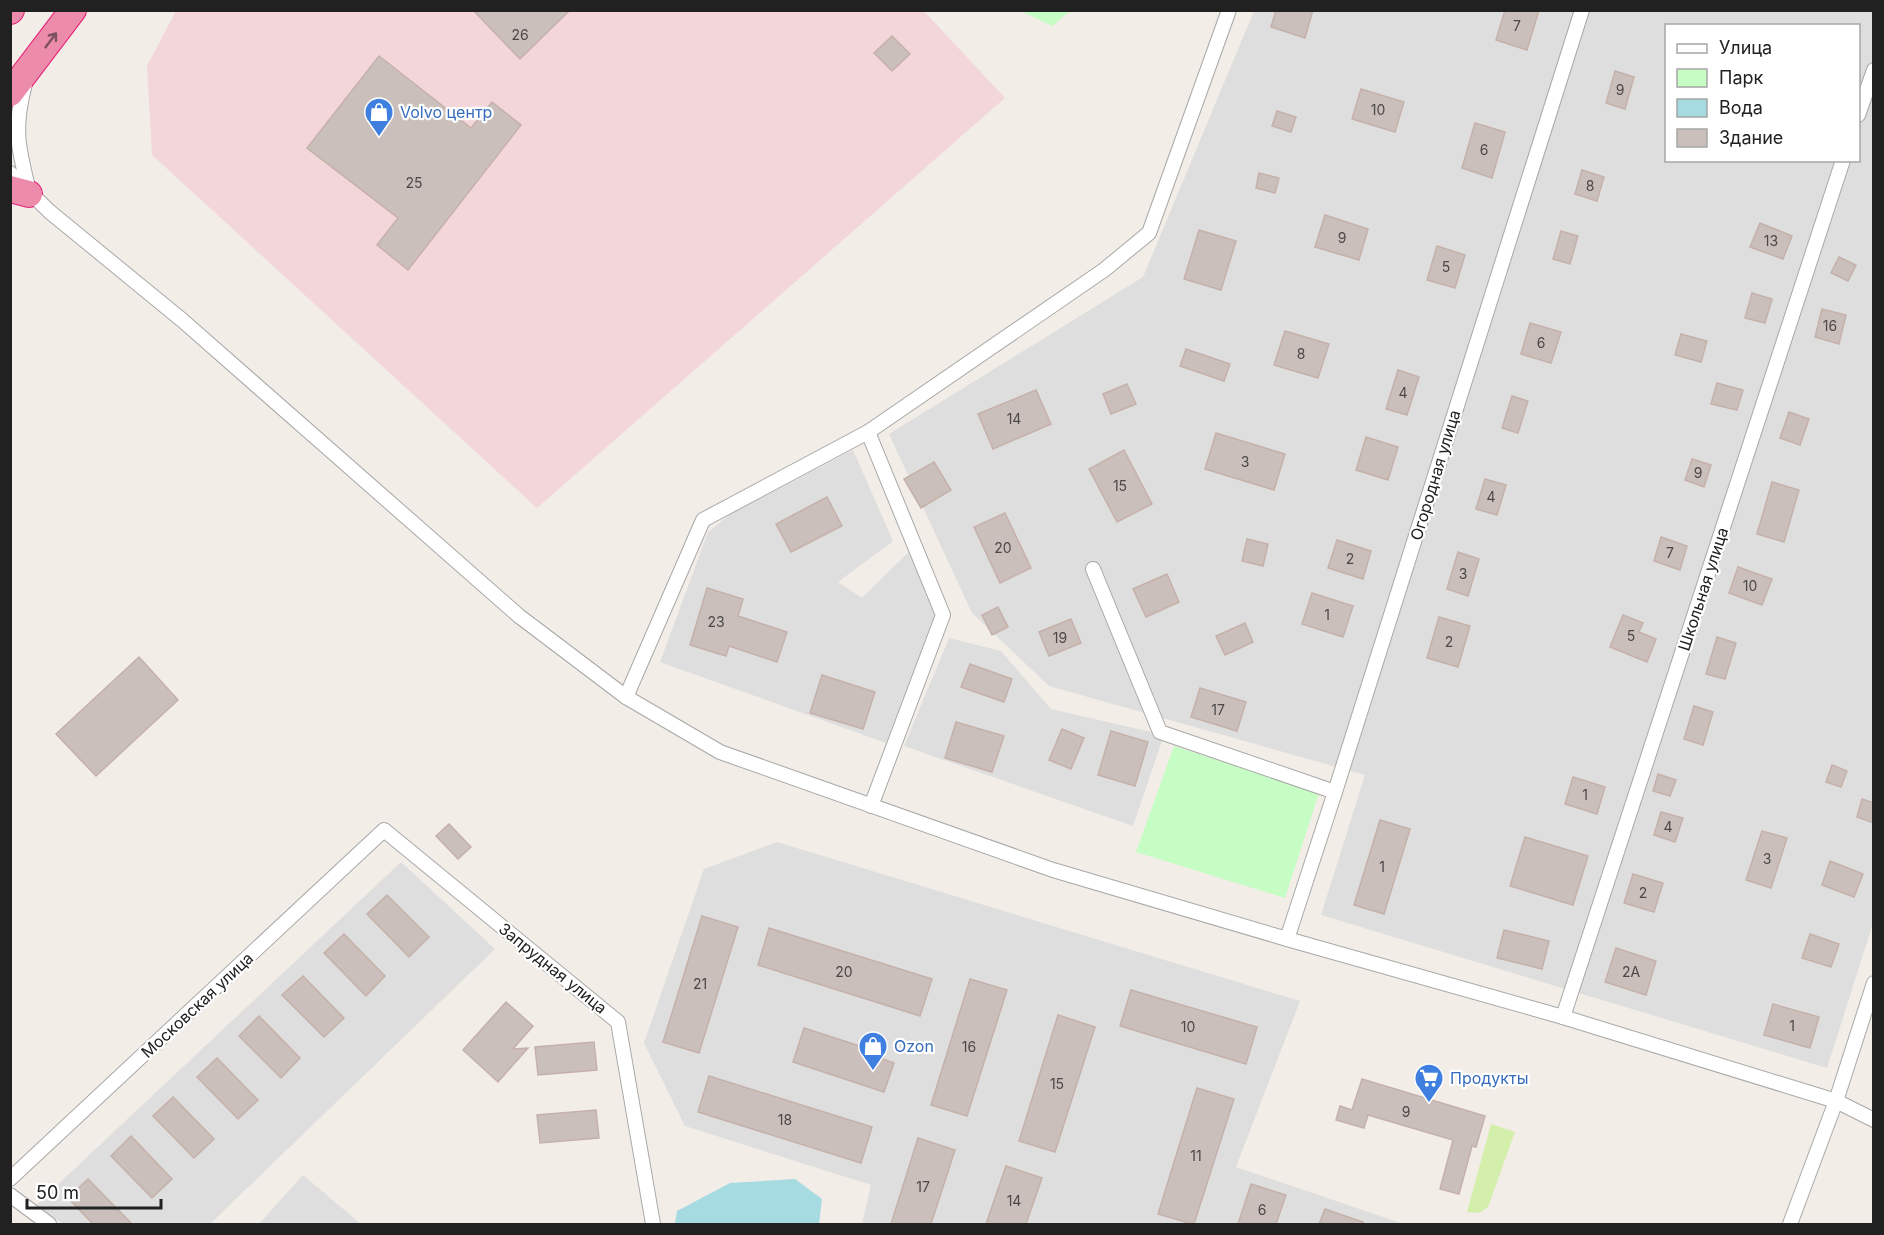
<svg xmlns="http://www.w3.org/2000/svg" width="1884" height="1235" font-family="Inter,sans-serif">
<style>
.residential{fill:#dfdede;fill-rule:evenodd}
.commercial{fill:#f3d6d9}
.grass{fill:#d4eeab}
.park{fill:#c6fdc4}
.water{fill:#a6dbe1}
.building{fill:#cabfba;stroke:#c5b1a9;stroke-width:1.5}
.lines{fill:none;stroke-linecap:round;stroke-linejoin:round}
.street-casing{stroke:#a8a8a8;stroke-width:16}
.highway-casing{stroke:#e51f7b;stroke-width:28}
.street{stroke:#fff;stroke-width:14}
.highway{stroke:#ec8caa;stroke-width:26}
.oneway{stroke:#7c515f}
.labels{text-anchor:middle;stroke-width:4.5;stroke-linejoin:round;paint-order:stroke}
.number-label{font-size:14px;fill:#4b4847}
.shop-label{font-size:16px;fill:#366cbe;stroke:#fff;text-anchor:start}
.street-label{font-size:16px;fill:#212121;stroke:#fff}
</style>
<rect width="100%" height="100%" fill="#f2ede7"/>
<g class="residential">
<path d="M1254,11H1873L1874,920L1827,1068L1321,915L1365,775L1049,686L972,613L889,434L1143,277ZM1666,26H1858V160H1666Z"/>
<path d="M853,450L893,541L838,582L862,598L913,548L936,614L886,743L660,662L708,532L732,513Z"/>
<path d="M949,638L1001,651L1051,709L1164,735L1133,826L904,746Z"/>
<path d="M777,842L1300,1001L1236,1167L1404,1224H862L871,1185L685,1126L644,1043L704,869Z"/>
<path d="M401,862L495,949L210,1224H63L36,1205Z"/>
<path d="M303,1175L361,1224H259Z"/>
</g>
<path class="commercial" d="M923,10L1005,98L537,508L152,155L147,66L176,11Z"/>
<path class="grass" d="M1491,1124L1515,1132L1488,1207L1479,1213L1467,1212Z"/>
<g class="park">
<path d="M1021,11H1070L1052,26Z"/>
<path d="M1174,746L1319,793L1285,898L1136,852Z"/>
</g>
<path class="water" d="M795,1179L822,1199L819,1224H675L677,1211L730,1183Z"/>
<g class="building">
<path d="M473,10H570L520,59Z"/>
<path d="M1276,10H1313L1305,38L1271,27Z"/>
<path d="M1505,10H1539L1527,50L1496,40Z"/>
<path d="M892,36L910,54L892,71L874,53Z"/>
<path d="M379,56L471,128L492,102L521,125L408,270L377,245L398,218L307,148Z"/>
<path d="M1615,71L1634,77L1625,109L1606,103Z"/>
<path d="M1361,89L1404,102L1395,132L1352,119Z"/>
<path d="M1277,111L1296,117L1291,132L1272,126Z"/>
<path d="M1475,123L1505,132L1492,178L1462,168Z"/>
<path d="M1582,170L1604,177L1597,201L1575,194Z"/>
<path d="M1259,173L1279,178L1275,193L1256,188Z"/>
<path d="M1325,215L1368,229L1359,260L1315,247Z"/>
<path d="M1760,223L1792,236L1783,259L1750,247Z"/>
<path d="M1199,230L1236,241L1221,290L1184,279Z"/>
<path d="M1561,231L1578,236L1570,264L1553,259Z"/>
<path d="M1437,246L1465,255L1455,288L1427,280Z"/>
<path d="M1839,257L1856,265L1848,281L1831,273Z"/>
<path d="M1752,293L1772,299L1765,323L1745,318Z"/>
<path d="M1822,309L1846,315L1839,344L1815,337Z"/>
<path d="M1530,323L1561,332L1551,363L1521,354Z"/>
<path d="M1285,331L1329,344L1318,378L1274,365Z"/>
<path d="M1681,334L1707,341L1701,362L1675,355Z"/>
<path d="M1186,349L1230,364L1224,381L1180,366Z"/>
<path d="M1398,370L1419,377L1407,415L1386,409Z"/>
<path d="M1717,383L1743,390L1737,410L1711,404Z"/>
<path d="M1127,384L1136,404L1111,414L1103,394Z"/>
<path d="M1036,390L1051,424L993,449L978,414Z"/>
<path d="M1512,396L1528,401L1518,433L1502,428Z"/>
<path d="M1789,412L1809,419L1800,445L1780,438Z"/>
<path d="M1216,433L1285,454L1274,490L1205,469Z"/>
<path d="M1366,437L1398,447L1388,480L1356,470Z"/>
<path d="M1124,450L1152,504L1117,522L1089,469Z"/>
<path d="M1692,459L1711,465L1704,487L1685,480Z"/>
<path d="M934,462L951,490L921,508L904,479Z"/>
<path d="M1485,479L1506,485L1497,515L1476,509Z"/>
<path d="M1772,482L1799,490L1784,542L1757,534Z"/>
<path d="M827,497L842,526L791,552L776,524Z"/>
<path d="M1005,513L1031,568L1000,583L974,527Z"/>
<path d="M1661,537L1687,546L1680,570L1654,561Z"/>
<path d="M1247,539L1268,544L1263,566L1242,561Z"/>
<path d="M1337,540L1371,551L1363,579L1328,568Z"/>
<path d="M1458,552L1479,559L1468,596L1447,589Z"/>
<path d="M1738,567L1772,579L1762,605L1729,593Z"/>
<path d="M1167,574L1179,602L1146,617L1133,589Z"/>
<path d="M707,588L743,599L738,616L787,632L777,662L729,646L726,656L690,645Z"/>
<path d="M1312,593L1353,606L1343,637L1302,624Z"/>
<path d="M998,607L1008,627L992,635L982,615Z"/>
<path d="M1623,615L1643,623L1639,632L1656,639L1647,662L1610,647Z"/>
<path d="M1439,617L1470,626L1458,667L1427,658Z"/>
<path d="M1071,619L1081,643L1049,656L1039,632Z"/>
<path d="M1245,623L1253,642L1225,655L1216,636Z"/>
<path d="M1717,637L1736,643L1725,679L1706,674Z"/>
<path d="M139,657L178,700L96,776L56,734Z"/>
<path d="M970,664L1012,679L1004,702L961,687Z"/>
<path d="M822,675L875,692L863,729L810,713Z"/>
<path d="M1200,688L1246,702L1237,731L1191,717Z"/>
<path d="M1694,706L1713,712L1703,745L1684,739Z"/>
<path d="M956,722L1004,736L992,772L945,758Z"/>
<path d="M1062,729L1084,738L1071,769L1049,760Z"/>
<path d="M1111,731L1148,742L1135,786L1098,775Z"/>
<path d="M1832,765L1847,771L1841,787L1826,782Z"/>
<path d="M1658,774L1676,780L1670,796L1653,791Z"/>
<path d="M1573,777L1605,787L1597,814L1565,804Z"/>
<path d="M1862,799L1874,803V823L1857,817Z"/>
<path d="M1661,812L1683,818L1675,842L1654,835Z"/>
<path d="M1380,820L1410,829L1384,914L1354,905Z"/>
<path d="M449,824L471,847L458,859L436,836Z"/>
<path d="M1762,831L1787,838L1771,888L1746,880Z"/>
<path d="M1525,837L1588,856L1573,905L1510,886Z"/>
<path d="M1830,861L1863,874L1854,897L1822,885Z"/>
<path d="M1633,874L1663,883L1654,912L1624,903Z"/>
<path d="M387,895L429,937L409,957L367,914Z"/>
<path d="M702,916L738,927L699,1053L663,1042Z"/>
<path d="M769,928L932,979L920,1016L758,965Z"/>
<path d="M1504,930L1549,941L1542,969L1497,958Z"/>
<path d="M344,934L385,976L366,996L324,953Z"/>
<path d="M1810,934L1839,944L1831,967L1802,958Z"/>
<path d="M1616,948L1656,961L1646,995L1605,982Z"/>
<path d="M303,976L344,1018L324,1037L282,995Z"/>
<path d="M970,979L1007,990L967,1116L931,1105Z"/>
<path d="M1131,990L1257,1027L1246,1064L1120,1026Z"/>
<path d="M506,1002L533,1026L513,1049L528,1048L498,1082L463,1050Z"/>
<path d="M1773,1004L1819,1017L1810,1048L1764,1035Z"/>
<path d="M1058,1015L1095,1027L1055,1152L1019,1141Z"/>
<path d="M259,1016L300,1058L281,1078L239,1036Z"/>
<path d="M804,1028L869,1049L871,1044L884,1049L880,1058L894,1063L884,1092L793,1062Z"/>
<path d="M594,1042L597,1070L538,1075L535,1047Z"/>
<path d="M217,1058L258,1100L238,1119L197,1077Z"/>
<path d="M709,1076L872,1127L861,1163L698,1112Z"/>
<path d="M1362,1079L1485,1116L1476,1147L1472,1146L1459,1194L1440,1189L1453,1140L1368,1115L1364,1128L1336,1120L1340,1106L1352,1110Z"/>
<path d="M1197,1088L1234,1099L1194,1224H1192L1158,1214Z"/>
<path d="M173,1097L214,1139L194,1158L153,1116Z"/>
<path d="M596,1110L599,1138L540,1143L537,1115Z"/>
<path d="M131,1136L172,1179L152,1198L111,1156Z"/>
<path d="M918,1138L955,1150L931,1224H891Z"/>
<path d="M1006,1166L1042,1178L1026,1224H986Z"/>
<path d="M88,1179L132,1224H93L68,1198Z"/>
<path d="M1251,1184L1286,1195L1276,1224H1238Z"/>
<path d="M1325,1209L1363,1222V1224H1319Z"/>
</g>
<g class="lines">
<g class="street-casing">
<g id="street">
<path d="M25,84C13,129 18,147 29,191"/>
<path d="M1858,115L1874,70"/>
<path d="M10,173L50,212L182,320L519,616L626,697L720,752L1053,870L1287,939L1563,1017L1836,1101L1874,1120"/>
<path d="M868,432L943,615L871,806"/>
<path d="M1093,569L1160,732L1335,792"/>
<path d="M626,697L703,520L868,432L1104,270L1149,233L1229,10"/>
<path d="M1287,939L1335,792L1582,10"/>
<path d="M1563,1017L1843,160"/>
<path d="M10,1179L384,830L618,1022L653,1224"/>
<path d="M10,1195L49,1224"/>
<path d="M1790,1224L1836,1101L1874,983"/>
</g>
</g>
<g class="highway-casing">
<g id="highway">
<path d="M10,11L11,10"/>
<path d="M10,93L73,10"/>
<path d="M10,189L29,194"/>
</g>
</g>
<use href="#street" class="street"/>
<use href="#highway" class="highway"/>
</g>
<defs><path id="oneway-shaft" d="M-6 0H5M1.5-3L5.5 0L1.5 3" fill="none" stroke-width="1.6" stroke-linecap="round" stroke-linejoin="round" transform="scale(1.5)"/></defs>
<use class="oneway" href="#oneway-shaft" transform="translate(51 40) rotate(-53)"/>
<defs>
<g id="shop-pin" transform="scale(1.5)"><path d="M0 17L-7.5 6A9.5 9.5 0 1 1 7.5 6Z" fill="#3f7fe0" stroke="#fff"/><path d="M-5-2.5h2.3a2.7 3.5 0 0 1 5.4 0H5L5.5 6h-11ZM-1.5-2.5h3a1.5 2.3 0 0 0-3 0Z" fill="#fff"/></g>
<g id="supermarket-pin" transform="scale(1.5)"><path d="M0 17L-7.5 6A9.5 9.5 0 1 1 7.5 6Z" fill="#3f7fe0" stroke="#fff"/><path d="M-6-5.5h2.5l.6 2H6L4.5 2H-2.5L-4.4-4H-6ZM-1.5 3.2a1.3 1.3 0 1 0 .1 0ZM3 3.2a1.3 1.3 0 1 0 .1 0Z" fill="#fff"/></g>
</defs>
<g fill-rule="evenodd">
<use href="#shop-pin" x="379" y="112"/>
<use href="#shop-pin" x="873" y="1046"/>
<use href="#supermarket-pin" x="1429" y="1078"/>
</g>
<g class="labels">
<g class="number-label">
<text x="1517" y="31">7</text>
<text x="520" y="40">26</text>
<text x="1620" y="95">9</text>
<text x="1378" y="115">10</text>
<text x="1484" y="155">6</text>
<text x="414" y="188">25</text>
<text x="1590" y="191">8</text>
<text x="1342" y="243">9</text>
<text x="1771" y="246">13</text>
<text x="1446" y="272">5</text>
<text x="1830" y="331">16</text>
<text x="1541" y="348">6</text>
<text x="1301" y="359">8</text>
<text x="1403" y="398">4</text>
<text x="1014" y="424">14</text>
<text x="1245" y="467">3</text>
<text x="1698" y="478">9</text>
<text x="1120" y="491">15</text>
<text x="1491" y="502">4</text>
<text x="1003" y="553">20</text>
<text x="1670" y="558">7</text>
<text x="1350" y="564">2</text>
<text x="1463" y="579">3</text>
<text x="1750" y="591">10</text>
<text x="1327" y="620">1</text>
<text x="716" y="627">23</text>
<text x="1631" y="641">5</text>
<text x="1060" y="643">19</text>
<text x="1449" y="647">2</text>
<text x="1218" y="715">17</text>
<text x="1585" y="800">1</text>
<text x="1668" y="832">4</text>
<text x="1767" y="864">3</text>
<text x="1382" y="872">1</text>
<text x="1643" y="898">2</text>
<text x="844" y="977">20</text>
<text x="1631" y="977">2А</text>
<text x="700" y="989">21</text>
<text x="1792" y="1031">1</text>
<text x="1188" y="1032">10</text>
<text x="969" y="1052">16</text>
<text x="1057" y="1089">15</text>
<text x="1406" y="1117">9</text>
<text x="785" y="1125">18</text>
<text x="1196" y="1161">11</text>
<text x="923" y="1192">17</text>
<text x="1014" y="1206">14</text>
<text x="1262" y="1215">6</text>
</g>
<g class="shop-label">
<text x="400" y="118">Volvo центр</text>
<text x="894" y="1052">Ozon</text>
<text x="1450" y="1084">Продукты</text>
</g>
<g class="street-label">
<text transform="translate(1435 475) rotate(-73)" y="6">Огородная улица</text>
<text transform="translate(1703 589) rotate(-72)" y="6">Школьная улица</text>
<text transform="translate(553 968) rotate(39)" y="6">Запрудная улица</text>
<text transform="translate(197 1005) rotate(-43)" y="6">Московская улица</text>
</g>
</g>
<rect width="1884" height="1235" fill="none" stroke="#212121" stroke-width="24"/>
<rect x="1665" y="24" width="195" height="138" fill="#ffffff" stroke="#a6a6a6" stroke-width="1.5"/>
<rect x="1677" y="44" width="30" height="9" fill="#ffffff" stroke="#a6a6a6" stroke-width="1.5"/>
<text x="1719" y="54" font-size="18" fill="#212121">Улица</text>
<rect x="1677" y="69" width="30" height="18" fill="#c6fdc4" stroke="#a6a6a6" stroke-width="1.5"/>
<text x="1719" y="84" font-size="18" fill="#212121">Парк</text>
<rect x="1677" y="99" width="30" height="18" fill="#a6dbe1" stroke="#a6a6a6" stroke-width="1.5"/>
<text x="1719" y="114" font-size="18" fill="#212121">Вода</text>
<rect x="1677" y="129" width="30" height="18" fill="#cabfba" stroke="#a6a6a6" stroke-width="1.5"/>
<text x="1719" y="144" font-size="18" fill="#212121">Здание</text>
<path d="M27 1199v9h134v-9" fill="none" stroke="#212121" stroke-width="3"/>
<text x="36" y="1199" font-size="18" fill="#212121" stroke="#ffffff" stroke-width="4.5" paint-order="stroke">50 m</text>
</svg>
